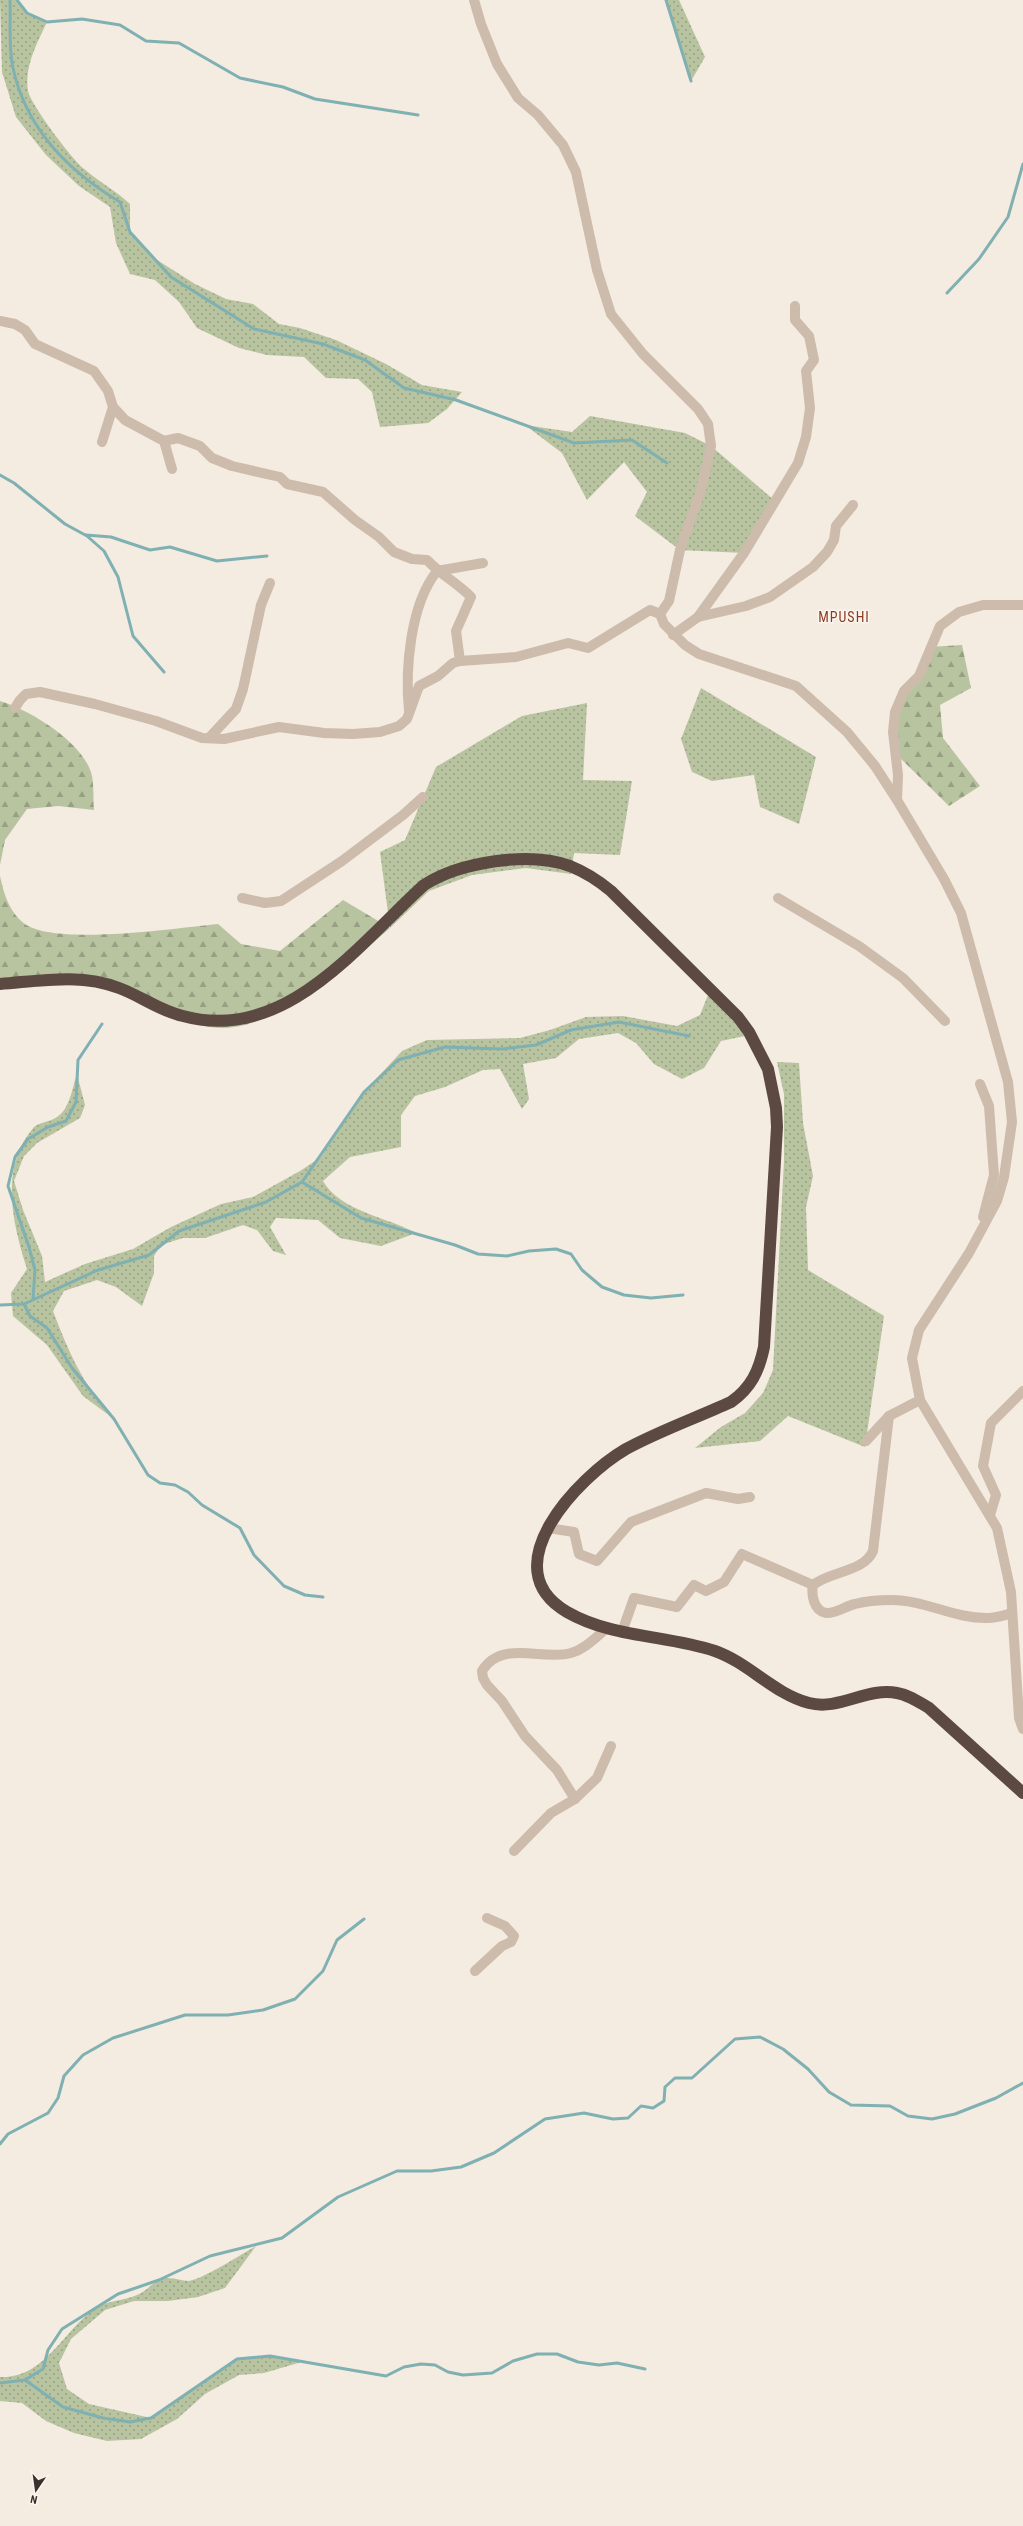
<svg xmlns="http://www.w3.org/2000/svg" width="1023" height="2526" font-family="'Roboto Condensed',sans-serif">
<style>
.grass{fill:url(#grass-dots)}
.forest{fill:url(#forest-firs)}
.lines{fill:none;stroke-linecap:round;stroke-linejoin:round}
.stream{stroke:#7fb0b2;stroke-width:3}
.street{stroke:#cdbbac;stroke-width:10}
.highway{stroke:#5c4a42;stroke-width:12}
.labels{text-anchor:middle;stroke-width:3;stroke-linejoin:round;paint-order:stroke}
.quarter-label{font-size:14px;letter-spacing:1px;fill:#8c3b22;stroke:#fbf5ee}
</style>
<defs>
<pattern id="grass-dots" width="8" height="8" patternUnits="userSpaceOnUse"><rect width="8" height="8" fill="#b8c4a0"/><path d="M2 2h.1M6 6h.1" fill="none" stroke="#97a083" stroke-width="1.8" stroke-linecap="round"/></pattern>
<pattern id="forest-firs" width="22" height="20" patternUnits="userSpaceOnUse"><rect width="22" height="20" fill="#b8c4a0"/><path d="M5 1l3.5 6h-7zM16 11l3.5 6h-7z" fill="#97a083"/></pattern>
</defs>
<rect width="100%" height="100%" fill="#f4ebe1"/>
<g class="grass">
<path d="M0,0H17L27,13L47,22C37,43 24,67 28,91C31,105 72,159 83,168C98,181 115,190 130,204V232L154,258L195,284L226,299L253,304L279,324L300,328L336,340L386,364L422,385L462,392L447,409L428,423L380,427L372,392L358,379L326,378L304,357L267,355L239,348L197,328L179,302L155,280L130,274L116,243L110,207L79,186L46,155L16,117L2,72Z"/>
<path d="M666,0H679L705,57L691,81Z"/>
<path d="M590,416L685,433L711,446L775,501L744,553L680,550L635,516L647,492L624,462L587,500L562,453L525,425L572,432Z"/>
<path d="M701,688L816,757L799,824L760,807L754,775L712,781L692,772L681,739Z"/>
<path d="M587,703L583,780L632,781L620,855L574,853L571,874L526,868L472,875L429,891L390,928L380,852L405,840L436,767L522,716Z"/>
<path d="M708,995L750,1035L721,1041L704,1068L682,1079L654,1064L636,1043L618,1033L579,1039L556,1058L523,1064L529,1099L522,1109L500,1069L483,1070L445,1087L415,1096L401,1115V1147L350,1157L323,1181C340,1211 387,1217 416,1233L381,1246L340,1238L318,1220L276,1218L270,1227L286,1255L273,1251L257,1230L243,1225L205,1238H183L161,1245L154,1256V1273L142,1306L116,1287L97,1280L64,1291L53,1311C69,1353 83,1385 114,1419L83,1396L47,1345L13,1316L11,1293L27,1269C11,1219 0,1166 34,1127C40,1122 50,1122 57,1117C70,1109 72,1088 77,1074L85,1105L80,1118L37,1143L24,1156L14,1181L23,1210L42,1256L45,1282L85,1264L133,1249L171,1227L221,1204L253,1197L300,1171L321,1157L364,1092L402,1051L427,1040L520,1038L550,1030L586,1017L623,1016L677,1026L700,1015Z"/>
<path d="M777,1062L799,1063L803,1123L813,1176L806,1207L808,1270L884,1316L865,1447L788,1416L760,1441L695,1448L721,1427L745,1413L763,1393L773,1370L784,1161V1094Z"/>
<path d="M256,2246L225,2288L198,2297L168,2301H134L105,2310L71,2339L59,2363L67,2389L89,2404L151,2418L237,2359L270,2356L305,2361L264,2373L239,2375L205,2394L177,2419L141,2439L107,2441L74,2433L46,2421L22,2403L0,2401V2377C45,2379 64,2329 96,2308C109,2300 123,2301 137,2295C148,2291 154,2279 168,2278C175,2278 182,2281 189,2281C203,2279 242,2254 256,2246Z"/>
</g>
<g class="forest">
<path d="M962,645L971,688L940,705L943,738L980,786L949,806L896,754L893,732L904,691L919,676L929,647Z"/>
<path d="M0,701C30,710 85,743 92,776C94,787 93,799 94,810L58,806L27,809L5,840L0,865Z"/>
<path d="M0,876C4,894 9,912 25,924C56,946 177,928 218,924L241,944L280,951L343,900L390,928C351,962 274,1031 220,1028C210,1028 197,1024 187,1022C162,1014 140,996 115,989C83,980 34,989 0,988Z"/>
</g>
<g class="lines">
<g class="stream">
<path d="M10,0C11,22 8,46 13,68C26,129 68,171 120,202L130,232L171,277L254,329L323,344L365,360L404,388L456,400L574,443L632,440L667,463"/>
<path d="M17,0L27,13L47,22L82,19L120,25L146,41L179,43L240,78L283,87L315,99L418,115"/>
<path d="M666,0L691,81"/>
<path d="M947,293L979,259L1008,217L1023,164"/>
<path d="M0,475L14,483L65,524L87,536L104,551L118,577L133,636L164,672"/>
<path d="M86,535L111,537L150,550L170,547L217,561L267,556"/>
<path d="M302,1182L361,1218L455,1245L478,1254L507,1256L529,1251L556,1249L571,1254L582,1270L602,1287L624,1295L651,1298L683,1295"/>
<path d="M33,1299L35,1270L29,1247L8,1186L15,1157L28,1139L48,1127L66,1121L76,1102L78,1060L102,1024"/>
<path d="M24,1304L30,1316L47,1328L72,1368L114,1419L148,1475L160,1483L175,1485L188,1492L202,1505L240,1528L254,1555L284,1586L305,1595L323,1597"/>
<path d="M0,1305L24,1304L98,1270L149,1255L179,1231L266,1202L302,1182L364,1092L398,1060L445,1047L502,1049L536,1045L571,1030L619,1022L689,1036"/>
<path d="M0,2144L8,2134L48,2113L58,2098L64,2076L83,2055L113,2038L185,2015H228L263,2010L295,1999L323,1971L337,1940L364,1919"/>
<path d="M25,2380L63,2407L103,2418L130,2422L151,2418L237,2359L270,2356L386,2376L404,2367L421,2364L435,2365L448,2372L463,2375L492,2373L513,2361L537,2354H557L578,2362L599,2365L617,2363L645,2369"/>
<path d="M0,2383L25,2380L43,2369L48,2350L62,2329L118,2294L159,2280L210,2256L282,2238L338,2197L397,2171H431L461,2167L494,2153L545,2119L584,2113L613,2119L628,2118L641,2106L653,2108L664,2101L665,2087L675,2078H692L735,2039L760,2037L783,2049L808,2069L829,2092L851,2105L890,2106L908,2116L932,2119L955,2114L996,2098L1023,2083"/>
</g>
<g class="street">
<path d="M474,0L481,24L497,64L518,98L538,115L563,145L576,172L597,270L611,314L643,354L698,409L708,424L711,446L701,490L680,550L669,601L660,614"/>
<path d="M0,321L15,324L25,330L35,344L94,371L108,391L113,407L102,442"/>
<path d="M113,407L125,420L164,441L172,469"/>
<path d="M164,441L178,438L200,446L212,458L232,466L280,477L287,484L323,492L355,520L379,537L394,552L412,559L427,560C440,574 457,583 471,597L456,631L460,661"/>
<path d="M698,617L746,606L770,597L813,567L827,552L834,540L836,526L853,505"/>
<path d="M673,635L698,617L716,592L744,553L798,463L806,437L810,408L806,371L814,360L809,336L795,320V306"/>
<path d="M15,708L20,700L26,694L40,692L95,704L156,721L202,738L224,739L279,727L324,733L353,734L380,732L399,726L407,719L419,686L438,676L453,663L460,661L516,657L568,643L588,648L650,610L660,614L664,624L685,645L699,654L796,686L847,732L875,766L897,800L944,879L961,913L1008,1082L1012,1122L1004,1177L997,1201L969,1253L919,1330L912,1358L920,1400L997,1528L1011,1592L1019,1718L1023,1729"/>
<path d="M409,711C405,669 410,605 437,571L483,563"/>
<path d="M209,738L236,709L243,689L261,605L270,583"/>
<path d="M897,800L898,775L893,732L895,712L904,691L919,676L940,626L959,612L983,605H1023"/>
<path d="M242,898L265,903L281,901L342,861L403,815L423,797"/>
<path d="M778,898L859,946L903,978L945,1021"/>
<path d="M980,1084L989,1106L994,1175L983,1217"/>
<path d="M889,1416L873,1551C864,1572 831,1571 813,1585C811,1595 814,1611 826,1613C835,1614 846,1606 855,1604C866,1601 880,1600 892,1600C925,1600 955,1619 988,1618C996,1618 1005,1615 1012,1613"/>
<path d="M866,1441L889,1416L920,1400"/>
<path d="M990,1515L996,1495L983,1466L991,1423L1023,1391"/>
<path d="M548,1528L574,1532L579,1554L597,1561L631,1522L706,1493L738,1499L750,1497"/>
<path d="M622,1632L634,1598L677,1607L694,1585L706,1591L724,1582L742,1554L813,1585"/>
<path d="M575,1799L557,1770L525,1736L502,1701L487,1685L483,1678L482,1671C501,1639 543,1661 571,1653C585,1649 595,1638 606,1629"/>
<path d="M514,1851L551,1813L575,1799L597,1778L611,1746"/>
<path d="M475,1971L502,1946L511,1942L514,1936L505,1926L487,1918"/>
</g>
<path class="highway" d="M0,984C40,981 80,973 119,988C141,996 160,1011 183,1016C285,1044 358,945 424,885C460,862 529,851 570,866C585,872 599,881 611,891L738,1017L749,1032L768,1069L776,1108L777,1127L764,1347C759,1371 751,1388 731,1402C696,1418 659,1431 626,1449C578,1477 491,1568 567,1612C612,1638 667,1635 715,1651C749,1663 774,1694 809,1703C839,1711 867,1687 897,1693C909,1695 919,1702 929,1708L1023,1793"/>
</g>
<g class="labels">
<g class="quarter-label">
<text x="844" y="622">MPUSHI</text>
</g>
</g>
<g transform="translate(36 2490) rotate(193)" stroke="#fbf5ee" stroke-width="3" paint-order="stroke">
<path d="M0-3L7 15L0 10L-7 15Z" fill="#3b302b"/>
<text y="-6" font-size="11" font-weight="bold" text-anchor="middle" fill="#3b302b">N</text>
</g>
</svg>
